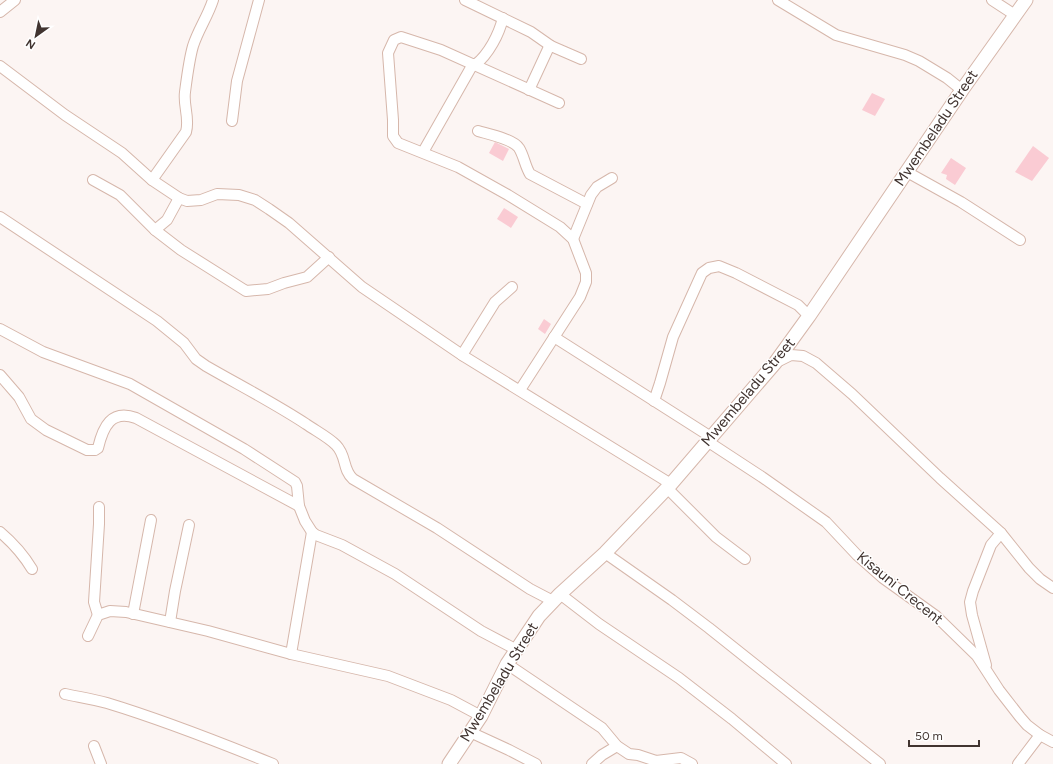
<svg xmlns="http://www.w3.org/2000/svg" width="1053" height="764" font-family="Figtree,sans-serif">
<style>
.building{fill:#facbd3}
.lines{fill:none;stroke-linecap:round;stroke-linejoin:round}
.minor-casing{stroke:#d6b7ab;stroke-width:12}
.tertiary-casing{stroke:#d6b7ab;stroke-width:15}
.minor{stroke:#fff;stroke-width:10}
.tertiary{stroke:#fff;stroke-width:13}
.labels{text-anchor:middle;stroke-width:3;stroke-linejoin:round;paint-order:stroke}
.street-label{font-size:15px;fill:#413430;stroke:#fff}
</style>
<rect width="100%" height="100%" fill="#fcf5f3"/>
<g class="building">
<path d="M872,93L885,99L875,116L862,110Z"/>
<path d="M495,142L509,149L503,161L489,153Z"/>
<path d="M1033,146L1049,158L1032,181L1015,172Z"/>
<path d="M951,158L966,168L955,185L946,179L947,175L941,173Z"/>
<path d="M504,208L518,217L511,228L497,219Z"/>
<path d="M544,319L551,324L545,334L538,329Z"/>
</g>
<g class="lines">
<g class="minor-casing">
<g id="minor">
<path d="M465,0L531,32L551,46"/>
<path d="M778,0L836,35L905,55L919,61L947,78L962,90"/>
<path d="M992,0L1015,15"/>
<path d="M0,12L15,0"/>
<path d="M475,65C489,54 499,34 503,18"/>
<path d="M0,66L65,115L122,153L152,180L179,198L187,201L201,200L217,194L239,195L255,200L269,209L289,223L362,287L465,357L671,484"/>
<path d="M529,90L548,49L551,46L581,59"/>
<path d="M232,121L237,81L259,0"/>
<path d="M478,131C488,134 513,139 519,148C524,156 525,166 530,174L587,204"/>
<path d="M423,152L473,64"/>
<path d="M907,172L961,202L1020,240"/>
<path d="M93,180L120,195L155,230L181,250L246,291L268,289L284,283L307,277L329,257"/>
<path d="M152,180L186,132C190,118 183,106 185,92C187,77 189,60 193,46C198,30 208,16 213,0"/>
<path d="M0,217L157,321L184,343L196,359L206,366C239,385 274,403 306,424C316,431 328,437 336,445C347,456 342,469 353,479L437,528L530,589L553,601"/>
<path d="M155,230L167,220L179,198"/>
<path d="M573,239L591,195L597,187L612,178"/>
<path d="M0,329L43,352L130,384L244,449L295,482L297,486L299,506L305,521L312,532L316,535L342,545L395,574L481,631L517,650"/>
<path d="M554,337L711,437"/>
<path d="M462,355L495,302L512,287"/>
<path d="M775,363L791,355L803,356L816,363L852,394L940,478L1001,533L1029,568L1040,579L1053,588"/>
<path d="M0,375L19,397L31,419L46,430L87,450H95L98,448C103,427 111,409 136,418L299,506"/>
<path d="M520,390L580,297L586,282V273L573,239L560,227L508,195L458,167L398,143L393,136V120L388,53L394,40L401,37L441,50L559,103"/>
<path d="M654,401L660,383L673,337L697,284L702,273L709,268L719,266L736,273L798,305L809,316"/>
<path d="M707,441L762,477L826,522L857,555L883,578L936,616L977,656L999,690L1020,717L1027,725L1040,735L1053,742"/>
<path d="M667,488L716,537L745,559"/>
<path d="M0,532C13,543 23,554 32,569"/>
<path d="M605,553L672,600L709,628L880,764"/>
<path d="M560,594L599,624L679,678L732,719L786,764"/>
<path d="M133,614L151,520"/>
<path d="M98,615L94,602L99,524V507"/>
<path d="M170,622L175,591L189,525"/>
<path d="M88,636L98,615L110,611L126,612L208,631L291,654L388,676L451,700L481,716"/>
<path d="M291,654L312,532"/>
<path d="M507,664L602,728L617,746L629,754L638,755L656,761L681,758L692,764"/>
<path d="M986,665L972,615L970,602L973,591L991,545L1001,533"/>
<path d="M65,694C79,697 93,699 107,703C163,720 219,742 273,764"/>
<path d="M470,732L509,750L536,764"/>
<path d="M94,746L101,764"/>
<path d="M592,764L602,755L617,746"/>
<path d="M1018,764L1040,735"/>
</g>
</g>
<g class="tertiary-casing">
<path id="tertiary" d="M449,764L481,716L507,664L539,616L560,594L605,553L671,484L775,363L809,316L962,90L1026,0"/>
</g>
<use href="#minor" class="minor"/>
<use href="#tertiary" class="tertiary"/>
</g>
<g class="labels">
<g class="street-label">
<text transform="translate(936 128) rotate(-56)" y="5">Mwembeladu Street</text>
<text transform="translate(748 392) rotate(-50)" y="5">Mwembeladu Street</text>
<text transform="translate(900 588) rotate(39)" y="5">Kisauni Crecent</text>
<text transform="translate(499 682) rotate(-59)" y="5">Mwembeladu Street</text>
</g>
</g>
<g transform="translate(36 36) rotate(213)" stroke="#ffffff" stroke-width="3" paint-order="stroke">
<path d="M0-3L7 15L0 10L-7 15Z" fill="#413430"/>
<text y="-6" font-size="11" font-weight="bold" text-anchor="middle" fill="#413430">N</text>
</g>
<path d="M909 740v6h70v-6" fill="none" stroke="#413430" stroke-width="2"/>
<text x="915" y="740" font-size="12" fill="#413430" stroke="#ffffff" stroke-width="3" paint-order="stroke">50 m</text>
</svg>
